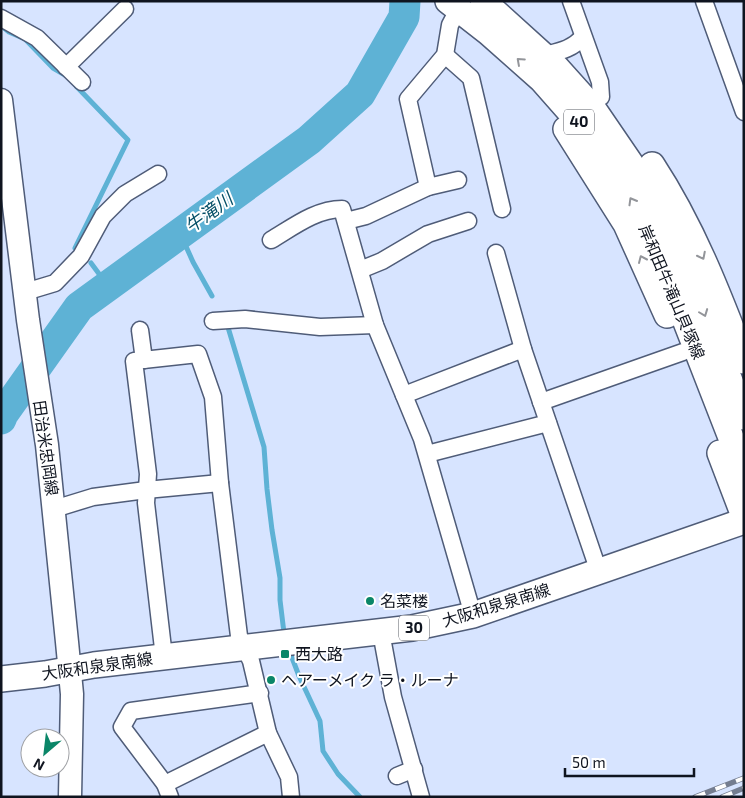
<svg xmlns="http://www.w3.org/2000/svg" width="745" height="798" font-family="'Exo 2','Noto Sans JP',sans-serif">
<style>
.lines{fill:none;stroke-linecap:round;stroke-linejoin:round}
.stream{stroke:#5eb2d5;stroke-width:5}
.river{stroke:#5eb2d5;stroke-width:31}
.street-casing{stroke:#4f5c78;stroke-width:19}
.secondary-casing{stroke:#4f5c78;stroke-width:25}
.primary-casing{stroke:#4f5c78;stroke-width:28}
.street{stroke:#fff;stroke-width:16}
.secondary{stroke:#fff;stroke-width:22}
.primary{stroke:#fff;stroke-width:25}
.rail-casing{stroke:#747d90;stroke-width:5.5}
.rail{stroke:#fff;stroke-width:4;stroke-dasharray:11;stroke-linecap:butt}
.oneway{stroke:#93959a}
.poi-dot{fill:#0a8668;stroke:#fff;stroke-width:2}
.labels{text-anchor:middle;stroke-width:4;stroke-linejoin:round;paint-order:stroke}
.shield{fill:#fff;stroke:#575a62;stroke-width:1}
.shield-label{font-size:15px;font-weight:bold;fill:#0f141f}
.street-label{font-size:16px;fill:#0f141f;stroke:#fff}
.poi-label{font-size:16px;fill:#0f141f;stroke:#fff;text-anchor:start}
.water-label{font-size:18px;font-style:italic;fill:#054f67;stroke:#fff}
</style>
<rect width="100%" height="100%" fill="#d7e4ff"/>
<g class="lines">
<g class="stream">
<path d="M3,27L9,32L25,39L53,68L65,75"/>
<path d="M180,233L193,262L212,296"/>
<path d="M75,248L128,140L76,86"/>
<path d="M91,263L108,286"/>
<path d="M227,324L264,447L267,489L272,530L280,578V600L284,633"/>
<path d="M291,655L299,676L320,721L323,751L338,774L360,797"/>
</g>
<path class="river" d="M1,419L3,414L79,307L309,140L360,94L404,17L405,1"/>
<g class="street-casing">
<g id="street">
<path d="M571,1L600,82L601,97"/>
<path d="M704,1L744,112"/>
<path d="M1,18L37,38L82,82"/>
<path d="M445,55L471,78L502,209"/>
<path d="M545,55C561,51 572,49 583,37"/>
<path d="M66,67L125,9"/>
<path d="M428,187L408,99L445,55L450,25L459,8"/>
<path d="M346,221L366,216L428,187L458,180"/>
<path d="M271,240C293,227 316,209 342,209L375,325L422,439L473,615"/>
<path d="M496,253L523,349L599,572"/>
<path d="M360,270L382,261L428,234L468,221"/>
<path d="M25,292L55,283L81,256L103,216L125,194L158,174"/>
<path d="M213,321L245,319L320,327L375,325"/>
<path d="M140,330L144,360"/>
<path d="M404,395L523,349"/>
<path d="M541,402L683,352"/>
<path d="M427,454L548,423"/>
<path d="M54,509L93,497L146,490L220,483"/>
<path d="M381,632L393,697L421,797"/>
<path d="M164,657L146,503L148,474L134,361L198,354L213,397L220,483L239,636L251,661L268,733L289,777L291,797"/>
<path d="M397,776L414,769"/>
<path d="M165,784L268,733"/>
<path d="M170,797L165,784L122,727L131,711L260,693"/>
</g>
</g>
<g class="secondary-casing">
<path id="secondary" d="M1,100L28,320L47,445L67,642L72,694L70,797"/>
</g>
<g class="primary-casing">
<g id="primary">
<path d="M448,1L489,33L542,80L579,122L606,157L656,245L744,471"/>
<path d="M483,1L557,68L592,107L648,189L686,268L744,417"/>
<path d="M566,129L626,224L667,315"/>
<path d="M652,165C692,226 718,293 744,361"/>
<path d="M720,453L744,516"/>
<path d="M1,679L45,674L94,665L412,628L473,615L744,521"/>
</g>
</g>
<use href="#street" class="street"/>
<use href="#secondary" class="secondary"/>
<use href="#primary" class="primary"/>
<g class="rail-casing">
<g id="rail">
<path d="M695,797L744,778"/>
<path d="M722,797L744,788"/>
</g>
</g>
<use href="#rail" class="rail"/>
</g>
<defs><path id="oneway-chevron" d="M-2-3.5L2.5 0L-2 3.5" fill="none" stroke-width="1.6" stroke-linecap="round" stroke-linejoin="round" transform="scale(1.25)"/></defs>
<g class="oneway">
<use href="#oneway-chevron" transform="translate(520 61) rotate(-138)"/>
<use href="#oneway-chevron" transform="translate(632 201) rotate(-120)"/>
<use href="#oneway-chevron" transform="translate(702 256) rotate(63)"/>
<use href="#oneway-chevron" transform="translate(642 259) rotate(-114)"/>
<use href="#oneway-chevron" transform="translate(704 313) rotate(69)"/>
</g>
<g class="poi-dot">
<circle cx="370" cy="601" r="5"/>
<rect x="280" y="649" width="10" height="10" rx="2.5"/>
<circle cx="271" cy="680" r="5"/>
</g>
<g class="labels">
<g class="shield">
<rect x="564" y="109.5" width="30" height="25" rx="4"/>
<rect x="399" y="615.5" width="30" height="25" rx="4"/>
</g>
<g class="shield-label">
<text x="579" y="127">40</text>
<text x="414" y="633">30</text>
</g>
<g class="street-label">
<text transform="translate(672 292) rotate(67)" y="6">岸和田牛滝山貝塚線</text>
<text transform="translate(46 448) rotate(82)" y="6">田治米忠岡線</text>
<text transform="translate(496 605) rotate(-17)" y="6">大阪和泉泉南線</text>
<text transform="translate(97 666) rotate(-8)" y="6">大阪和泉泉南線</text>
</g>
<g class="poi-label">
<text x="380" y="607">名菜楼</text>
<text x="295" y="660">西大路</text>
<text x="281" y="686">ヘアーメイク ラ・ルーナ</text>
</g>
<g class="water-label">
<text transform="translate(209 213) rotate(-36)" y="6">牛滝川</text>
</g>
</g>
<rect width="745" height="798" fill="none" stroke="#0f141f" stroke-width="5"/>
<g transform="translate(45 753) rotate(208)"><circle r="24" fill="#ffffff" stroke="#9fa1a5"/>
<path d="M0-4L9 19L0 12L-9 19Z" fill="#0a8668"/>
<text y="-8" font-size="14" font-weight="bold" text-anchor="middle" fill="#0f141f">N</text>
</g>
<path d="M565 768v8h129v-8" fill="none" stroke="#0f141f" stroke-width="2.5"/>
<text x="572" y="768" font-size="15" fill="#0f141f" stroke="#ffffff" stroke-width="4" paint-order="stroke">50 m</text>
</svg>
